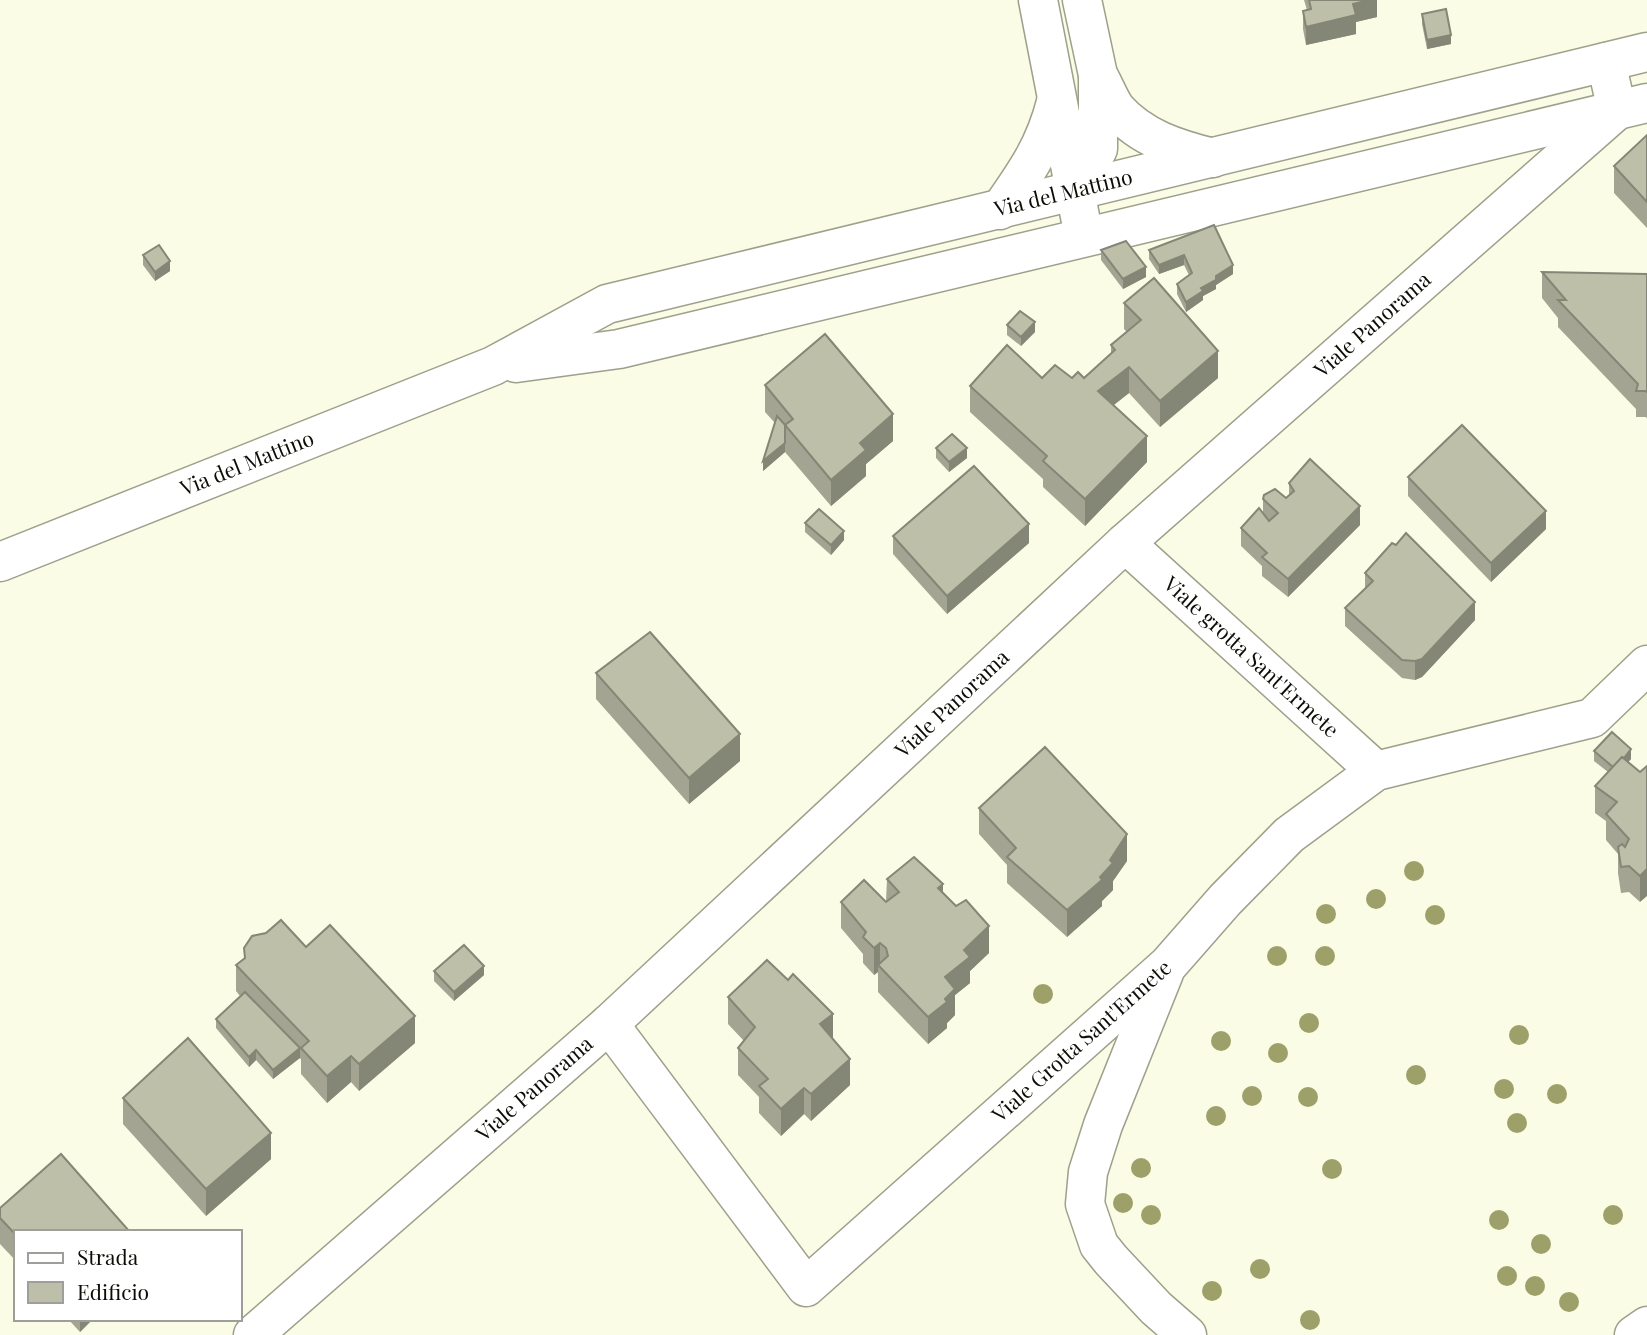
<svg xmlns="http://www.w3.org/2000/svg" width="1647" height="1335" font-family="'Playfair Display',serif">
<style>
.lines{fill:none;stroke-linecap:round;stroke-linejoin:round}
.minor-casing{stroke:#9ea08b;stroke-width:41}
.major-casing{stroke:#9ea08b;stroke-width:41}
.minor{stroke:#fff;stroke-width:38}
.major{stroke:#fff;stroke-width:38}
.tree{fill:#9ea06a}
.wall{fill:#a3a491}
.shaded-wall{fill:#848676}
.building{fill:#bdbfa9;stroke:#848676;stroke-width:2}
.labels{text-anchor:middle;stroke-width:6;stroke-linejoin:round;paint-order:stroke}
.street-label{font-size:21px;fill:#0c0d06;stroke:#fff}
</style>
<rect width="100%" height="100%" fill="#fafce5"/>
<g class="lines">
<g class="minor-casing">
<g id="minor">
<path d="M1038,0L1084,237"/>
<path d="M1098,75C1104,85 1109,99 1116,109C1141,138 1177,149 1213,158"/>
<path d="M1074,192L1098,149V75L1082,0"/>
<path d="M1000,210C1026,173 1045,146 1056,102"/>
<path id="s1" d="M1125,543L1376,771"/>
<path d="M1164,973L1103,1125L1088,1172L1085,1204L1099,1245L1111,1260L1156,1308L1187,1335"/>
<path id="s2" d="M609,1024L806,1287L1168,965L1225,900L1289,835L1376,771L1592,718L1647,665"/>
<path id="s3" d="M253,1335L609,1024L1125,543L1617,110L1606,62"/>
<path d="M1634,1335L1647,1326"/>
</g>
</g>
<g class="major-casing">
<g id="major">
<path d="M516,363L619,349L1647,103"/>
<path id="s4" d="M0,562L493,366L607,304L1647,52"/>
</g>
</g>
<use href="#minor" class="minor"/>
<use href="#major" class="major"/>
</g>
<g class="tree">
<circle cx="1414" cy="871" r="10"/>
<circle cx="1376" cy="899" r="10"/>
<circle cx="1326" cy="914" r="10"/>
<circle cx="1435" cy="915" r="10"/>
<circle cx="1277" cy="956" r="10"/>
<circle cx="1325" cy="956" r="10"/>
<circle cx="1043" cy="994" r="10"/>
<circle cx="1309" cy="1023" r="10"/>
<circle cx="1519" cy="1035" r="10"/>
<circle cx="1221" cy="1041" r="10"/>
<circle cx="1278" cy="1053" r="10"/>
<circle cx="1416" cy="1075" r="10"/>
<circle cx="1504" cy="1089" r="10"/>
<circle cx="1557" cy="1094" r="10"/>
<circle cx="1252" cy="1096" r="10"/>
<circle cx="1308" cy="1097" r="10"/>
<circle cx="1216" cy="1116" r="10"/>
<circle cx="1517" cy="1123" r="10"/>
<circle cx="1141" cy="1168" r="10"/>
<circle cx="1332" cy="1169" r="10"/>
<circle cx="1123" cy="1203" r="10"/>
<circle cx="1151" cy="1215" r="10"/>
<circle cx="1613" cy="1215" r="10"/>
<circle cx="1499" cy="1220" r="10"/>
<circle cx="1541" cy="1244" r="10"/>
<circle cx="1260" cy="1269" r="10"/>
<circle cx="1507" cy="1276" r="10"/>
<circle cx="1535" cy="1286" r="10"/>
<circle cx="1212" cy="1291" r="10"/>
<circle cx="1569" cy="1302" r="10"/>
<circle cx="1310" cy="1320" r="10"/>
</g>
<g class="wall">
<path d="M1304,0H1377V17L1356,22V34L1306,45L1303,29V11L1307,10Z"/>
<path d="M1422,14L1451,44L1427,49L1422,24Z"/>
<path d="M1647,135V228L1614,193V166Z"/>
<path d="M1214,225L1233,274L1216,285V289L1203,296V300L1186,312L1177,294V284L1189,275L1184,265L1159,274L1149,259V250Z"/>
<path d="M1101,250L1146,277L1123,289L1101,260Z"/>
<path d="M143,255L170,271L155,281L143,265Z"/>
<path d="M1542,272L1647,274V419L1646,417H1636V409L1558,327V318L1542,298Z"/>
<path d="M1124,303L1218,378L1160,427L1129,393L1114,405L1147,462L1085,526L1043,487V479L970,412V386L1042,378H1084L1111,353V345L1127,332L1124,329Z"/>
<path d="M1007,325L1035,332L1021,346L1007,335Z"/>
<path d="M765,385L893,441L866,464V476L831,506L785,452L763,471L775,423L765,412Z"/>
<path d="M936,448L967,458L949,472L936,458Z"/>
<path d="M1408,477L1546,529L1491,582L1408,496Z"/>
<path d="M1289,483L1360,525L1288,597L1262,576V566L1241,546V528L1263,513V499L1286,498L1289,496Z"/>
<path d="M805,523L844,540L831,555L805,532Z"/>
<path d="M893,536L1029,543L947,614L893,554Z"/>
<path d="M1365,573L1475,620L1422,677L1415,680L1402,678L1345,626V608L1365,589Z"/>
<path d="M596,673L740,761L689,804L596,699Z"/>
<path d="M1594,751L1631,759L1628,762L1640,772V902L1629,892L1621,893L1618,873V854L1606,840V821L1595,813V786L1608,772L1594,761Z"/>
<path d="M979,808L1127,861L1113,881V890L1102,901V906L1067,937L1007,883V865L979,834Z"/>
<path d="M887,879L943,893L989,953L970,971V983L955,995V1015L947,1023V1028L928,1044L878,992V972L874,975L863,963V954L841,928V902H886Z"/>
<path d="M306,947L415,1043L359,1091L351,1082L327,1103L301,1074V1059L299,1058L273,1079L256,1060L249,1067L216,1028V1019L240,996L236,991V965Z"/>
<path d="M434,971L484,975L454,1001L434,981Z"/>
<path d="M728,997L833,1039L850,1085L811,1121L804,1114L781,1136L759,1113V1097L738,1075V1048L744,1041L728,1024Z"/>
<path d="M123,1098L271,1159L206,1216L123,1124Z"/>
<path d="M0,1208L16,1232V1261L0,1244Z"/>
<path d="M68,1319H93L80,1332Z"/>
</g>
<g class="shaded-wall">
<path d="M1370,0H1377V17L1356,22V34L1306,45V27L1353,4Z"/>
<path d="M1451,35V44L1427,49V40Z"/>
<path d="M1184,255V265L1159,274V265Z"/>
<path d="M170,261V271L155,281V272Z"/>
<path d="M1233,265V274L1216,285V289L1203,296V300L1186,312V302L1216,276Z"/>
<path d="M1146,267V277L1123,289V279Z"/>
<path d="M1035,322V332L1021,346V337Z"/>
<path d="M1218,351V378L1160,427V401Z"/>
<path d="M1129,367V393L1098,417V391Z"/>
<path d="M893,414V441L866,464V476L831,506V480L860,443Z"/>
<path d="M1147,436V462L1085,526V499Z"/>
<path d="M785,443V452L763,471V461Z"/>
<path d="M967,448V458L949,472V462Z"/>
<path d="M1360,506V525L1288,597V579Z"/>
<path d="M1546,511V529L1491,582V563Z"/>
<path d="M1029,524V543L947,614V596Z"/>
<path d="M844,531V540L831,555V545Z"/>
<path d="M1475,602V620L1422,677L1415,680V661Z"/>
<path d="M740,734V761L689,804V778Z"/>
<path d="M1631,749V759L1614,778V768Z"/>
<path d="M1127,834V861L1113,881V890L1102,901V906L1067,937V910L1100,877Z"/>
<path d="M1647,869V896L1640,902V876Z"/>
<path d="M943,884V910L938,888Z"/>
<path d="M989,926V953L970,971V983L955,995V1015L947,1023V1028L928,1044V1017L945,977L964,950Z"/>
<path d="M880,943V968L878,965V972L874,975V948Z"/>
<path d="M484,966V975L454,1001V992Z"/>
<path d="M833,1014V1040L820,1024Z"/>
<path d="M415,1016V1043L359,1091V1064Z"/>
<path d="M300,1048V1058L273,1079V1070Z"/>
<path d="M256,1050V1060L249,1067V1057Z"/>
<path d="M351,1056V1082L327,1103V1076Z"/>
<path d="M850,1059V1085L811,1121V1094Z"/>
<path d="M804,1088V1114L781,1136V1109Z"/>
<path d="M271,1133V1159L206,1216V1189Z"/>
<path d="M80,1319H93L80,1332Z"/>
</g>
<g class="building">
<path d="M1309,0H1370L1353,4L1356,15L1306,27L1303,11L1311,9Z"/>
<path d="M1446,9L1451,35L1427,40L1422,14Z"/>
<path d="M1647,135V202L1614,166Z"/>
<path d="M1214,225L1233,265L1216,276V280L1201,288L1203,291L1186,302L1177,284L1192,273L1184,255L1159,265L1149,250Z"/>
<path d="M1126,241L1146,267L1123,279L1101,250Z"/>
<path d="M159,245L170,261L155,272L143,255Z"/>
<path d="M1542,272L1647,274V392L1646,391H1636L1638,384L1558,300H1566Z"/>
<path d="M1154,278L1218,351L1160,401L1129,367L1098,391L1147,436L1085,499L1043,461L1047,456L970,386L1007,345L1042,378L1055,365L1072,378L1078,372L1084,378L1115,350L1111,345L1141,320L1124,303Z"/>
<path d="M1020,311L1035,322L1021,337L1007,325Z"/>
<path d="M825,334L893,414L860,443L866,450L831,480L785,425L793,419L765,385Z"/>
<path d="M777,416L786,426L785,425V443L763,461Z"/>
<path d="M1462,425L1546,511L1491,563L1408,477Z"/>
<path d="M952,434L967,448L949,462L936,448Z"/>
<path d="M1310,459L1360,506L1288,579L1262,557L1267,553L1241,528L1259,508L1269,521L1278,513L1263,499L1264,495L1275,489L1286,498L1294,491L1289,483Z"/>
<path d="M974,466L1029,524L947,596L893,536Z"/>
<path d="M819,509L844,531L831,545L805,523Z"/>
<path d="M1406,533L1475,602L1422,659L1415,661L1402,660L1345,608L1373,581L1365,573L1392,543L1396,545Z"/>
<path d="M650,632L740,734L689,778L596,673Z"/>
<path d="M1612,732L1631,749L1624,758L1622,757L1613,767L1594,751Z"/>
<path d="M1045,747L1127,834L1110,860L1113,863L1100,877L1102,880L1067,910L1007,857L1016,848L979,808Z"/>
<path d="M1622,757L1640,772L1647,766V869L1640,876L1629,866L1621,867L1618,847L1622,844L1625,847L1629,839L1606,814L1617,802L1595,786Z"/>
<path d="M914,857L943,884L938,888L956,906L966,900L989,926L964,950L970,957L945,977L955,989L945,999L947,1002L928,1017L878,965L888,956L886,948L880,943L874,948L863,937L866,932L841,902L864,880L886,902L899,892L887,879Z"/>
<path d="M281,920L306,947L330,925L415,1016L359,1064L351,1056L327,1076L301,1048L309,1041L236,965L245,958L244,948L252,936L266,933Z"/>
<path d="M464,945L484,966L454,992L434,971Z"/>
<path d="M767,960L788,980L793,974L833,1014L820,1024L850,1059L811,1094L804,1088L781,1109L759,1086L768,1079L738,1048L755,1027L728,997Z"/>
<path d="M245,992L300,1048L273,1070L256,1050L249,1057L216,1019Z"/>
<path d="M188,1038L271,1133L206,1189L123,1098Z"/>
<path d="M61,1154L130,1232H16V1235L0,1218V1208Z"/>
</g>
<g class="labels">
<g class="street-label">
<text dy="7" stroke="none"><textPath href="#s4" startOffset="1130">Via del Mattino</textPath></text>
<text dy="7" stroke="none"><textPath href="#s3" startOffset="1508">Viale Panorama</textPath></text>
<text dy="7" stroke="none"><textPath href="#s4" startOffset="266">Via del Mattino</textPath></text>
<text dy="7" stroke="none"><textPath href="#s1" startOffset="170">Viale grotta Sant'Ermete</textPath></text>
<text dy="7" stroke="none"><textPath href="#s3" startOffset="942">Viale Panorama</textPath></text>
<text dy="7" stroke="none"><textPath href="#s2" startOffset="698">Viale Grotta Sant'Ermete</textPath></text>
<text dy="7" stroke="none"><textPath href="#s3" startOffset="374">Viale Panorama</textPath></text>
</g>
</g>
<rect x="14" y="1230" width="228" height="91" fill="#ffffff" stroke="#9e9e9b" stroke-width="2"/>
<rect x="28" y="1253" width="35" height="10" fill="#ffffff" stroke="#9e9e9b" stroke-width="2"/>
<text x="77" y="1265" font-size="21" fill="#0c0d06">Strada</text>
<rect x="28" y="1282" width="35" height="21" fill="#bdbfa9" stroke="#9e9e9b" stroke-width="2"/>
<text x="77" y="1300" font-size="21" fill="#0c0d06">Edificio</text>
</svg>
